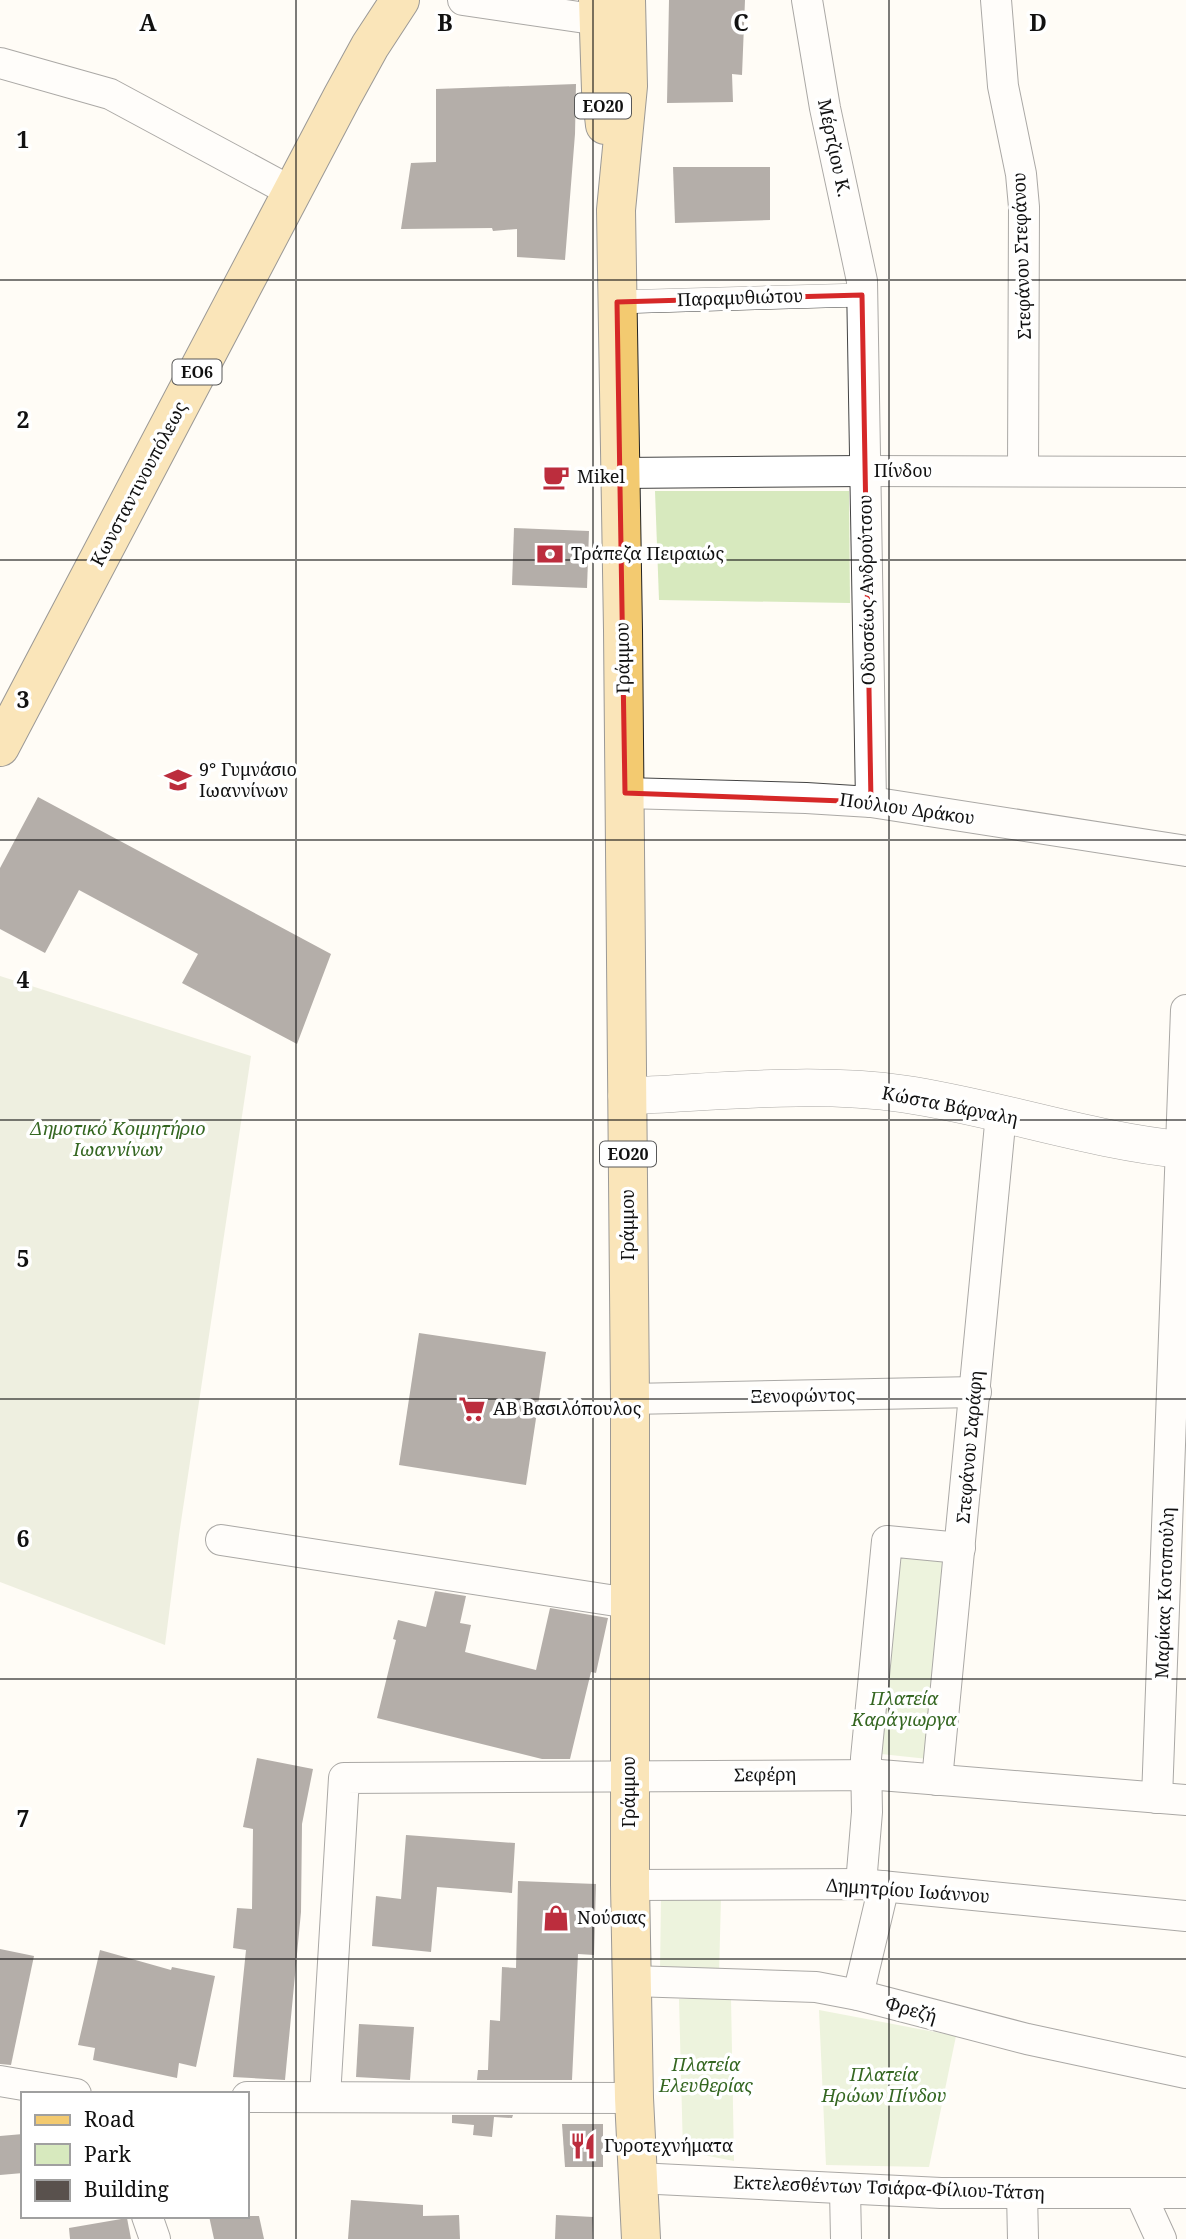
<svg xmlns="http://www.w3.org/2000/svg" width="1186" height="2239" font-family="'Noto Serif',serif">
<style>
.green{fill:#d7e9be}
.cemetery{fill:#dae1c5}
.building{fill:#59514d}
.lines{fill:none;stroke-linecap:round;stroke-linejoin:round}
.pedestrian-casing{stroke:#444;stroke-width:24}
.minor-casing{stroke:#444;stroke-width:32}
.tertiary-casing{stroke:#444;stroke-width:38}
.primary-casing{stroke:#222;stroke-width:40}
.pedestrian{stroke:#fff;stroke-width:23}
.minor{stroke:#fff;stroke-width:30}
.tertiary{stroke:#fff;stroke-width:37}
.primary{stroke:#f3ca70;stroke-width:38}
.marked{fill:none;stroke:#d62828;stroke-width:5;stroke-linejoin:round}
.grid{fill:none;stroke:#111;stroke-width:2;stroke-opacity:0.55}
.labels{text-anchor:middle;stroke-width:7;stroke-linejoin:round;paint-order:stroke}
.shield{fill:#fff;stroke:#585858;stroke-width:2}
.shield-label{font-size:16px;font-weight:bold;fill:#111}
.street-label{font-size:18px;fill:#111;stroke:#fff}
.poi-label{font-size:18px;fill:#111;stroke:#fff;text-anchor:start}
.park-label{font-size:18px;font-style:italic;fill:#356722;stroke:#fff}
.grid-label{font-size:23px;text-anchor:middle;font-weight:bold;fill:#111;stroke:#fff;stroke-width:7;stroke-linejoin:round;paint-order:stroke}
</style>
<rect width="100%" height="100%" fill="#fffcf5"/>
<g class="green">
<path d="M655,491H849L850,603L659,600Z"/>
<path d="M891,1553L946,1559L928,1759L872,1753Z"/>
<path d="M661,1896L721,1897L719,1974L660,1973Z"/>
<path d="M731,1998L734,2161L683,2151L679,1999Z"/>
<path d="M819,2010L956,2036L929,2167L826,2165Z"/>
</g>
<path class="cemetery" d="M0,976L251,1056L179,1535L165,1645L0,1582Z"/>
<g class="building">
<path d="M669,0H745L742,75L732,74L733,102L667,103Z"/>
<path d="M576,84L575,134L565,260L517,257V229L493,231L492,228L401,229L411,163L436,162V89Z"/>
<path d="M673,167H770V220L675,223Z"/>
<path d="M514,528L589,531L587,588L512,585Z"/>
<path d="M38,797L331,954L297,1044L182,983L198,954L79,890L45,953L0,929V868Z"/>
<path d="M419,1333L546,1352L526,1485L399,1465Z"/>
<path d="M435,1591L466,1596L460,1623L471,1625L465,1652L536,1670L550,1608L608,1618L596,1673L591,1672L570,1759H542L377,1718L396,1640L393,1639L398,1620L426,1627Z"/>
<path d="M257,1758L313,1769L302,1824L301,1912L285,2080L233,2077L246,1950L233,1948L237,1908L252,1909L253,1829L243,1827Z"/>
<path d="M406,1835L515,1843L512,1893L437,1887L431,1952L372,1946L376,1896L401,1899Z"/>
<path d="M518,1881L596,1884L594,1955L578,1954L572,2080H477L478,2070H488L490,2020L500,2021L502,1967L516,1968Z"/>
<path d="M0,1949L34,1956L11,2065L0,2064Z"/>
<path d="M100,1950L171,1970L172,1967L215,1976L196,2067L179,2063L177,2078L93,2060L95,2048L78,2045Z"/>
<path d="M359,2024L414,2027L410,2080L356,2077Z"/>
<path d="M452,2115H513L512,2118L494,2117L492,2137L473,2135L474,2125L452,2123Z"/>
<path d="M562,2124H603V2167H565Z"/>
<path d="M23,2134V2173L0,2175V2136Z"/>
<path d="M351,2200L423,2205V2216L459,2215L460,2239H348Z"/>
<path d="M556,2215L593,2217L592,2239H555Z"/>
<path d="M209,2216H259L264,2239H214Z"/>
<path d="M127,2218L131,2239H70L69,2228Z"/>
</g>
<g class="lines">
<g class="pedestrian-casing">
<path id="pedestrian" d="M617,302L862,295"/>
</g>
<g class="minor-casing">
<g id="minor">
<path d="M463,0L599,20"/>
<path d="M807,0L825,108L862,281L871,802"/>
<path d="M996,0L1003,86L1021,174L1024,207L1023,471"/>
<path d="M0,63L110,94L292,192"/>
<path d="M621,473L866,471L1186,472"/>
<path d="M625,793L806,798L871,802L1186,851"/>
<path d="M630,1399L976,1392"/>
<path d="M221,1540L629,1603"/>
<path d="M937,1780L1001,1114"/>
<path d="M1157,1798L1186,1010"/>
<path d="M861,1884L867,1812L866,1758L887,1541L960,1548"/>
<path d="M630,1885L861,1884L1186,1916"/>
<path d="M632,1981L816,1987L858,1995L1027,2039L1186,2073"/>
<path d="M858,1995L884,1886"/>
<path d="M0,2081L76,2094"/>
<path d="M247,2097L634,2098"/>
<path d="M325,2097L344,1778L880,1775L1186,1800"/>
<path d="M637,2178L941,2193H1140L1161,2239"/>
<path d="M845,2190L846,2239"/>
<path d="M1022,2193L1023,2239"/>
<path d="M1140,2193H1186"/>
<path d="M147,2216L155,2239"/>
</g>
</g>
<g class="tertiary-casing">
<path id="tertiary" d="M627,1096C719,1092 813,1081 904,1094C999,1108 1090,1141 1186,1150"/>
</g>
<g class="primary-casing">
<g id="primary">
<path d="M598,0L601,90L605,125"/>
<path d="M626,0L628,86L616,210L623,630L630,1399V1885L634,2098L641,2239"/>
<path d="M0,747L342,97L370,46L400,0"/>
</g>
</g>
<use href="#pedestrian" class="pedestrian"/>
<use href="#minor" class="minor"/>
<use href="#tertiary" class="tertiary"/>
<use href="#primary" class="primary"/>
</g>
<path d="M0 0H1186V2239H0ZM862,295L871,802L625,793L617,302Z" fill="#fffcf5" fill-opacity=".55" fill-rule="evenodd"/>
<path class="marked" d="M862,295L871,802L625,793L617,302Z"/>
<path class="grid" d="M296,0V2239M593,0V2239M889,0V2239M0,280H1186M0,560H1186M0,840H1186M0,1120H1186M0,1399H1186M0,1679H1186M0,1959H1186"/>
<defs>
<g id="cafe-bare" transform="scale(2.1)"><path d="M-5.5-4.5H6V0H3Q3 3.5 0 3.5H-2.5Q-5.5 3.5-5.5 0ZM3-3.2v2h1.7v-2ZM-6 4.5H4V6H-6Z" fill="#bc2d3d" stroke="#fff" stroke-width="2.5" paint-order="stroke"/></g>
<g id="bank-bare" transform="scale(2.1)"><path d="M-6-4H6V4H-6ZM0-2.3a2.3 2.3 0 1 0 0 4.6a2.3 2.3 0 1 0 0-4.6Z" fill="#bc2d3d" stroke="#fff" stroke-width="2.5" paint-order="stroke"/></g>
<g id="school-bare" transform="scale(2.1)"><path d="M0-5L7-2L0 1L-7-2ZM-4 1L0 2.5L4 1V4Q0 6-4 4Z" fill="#bc2d3d" stroke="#fff" stroke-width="2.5" paint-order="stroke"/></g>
<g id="supermarket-bare" transform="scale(2.1)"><path d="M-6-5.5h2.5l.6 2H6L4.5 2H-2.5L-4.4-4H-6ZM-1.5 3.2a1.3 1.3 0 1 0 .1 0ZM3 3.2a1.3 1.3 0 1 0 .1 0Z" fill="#bc2d3d" stroke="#fff" stroke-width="2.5" paint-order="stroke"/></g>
<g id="shop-bare" transform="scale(2.1)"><path d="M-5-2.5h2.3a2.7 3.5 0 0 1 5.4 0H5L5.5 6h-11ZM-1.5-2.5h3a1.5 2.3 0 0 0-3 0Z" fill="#bc2d3d" stroke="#fff" stroke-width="2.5" paint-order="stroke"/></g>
<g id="restaurant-bare" transform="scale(2.1)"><path d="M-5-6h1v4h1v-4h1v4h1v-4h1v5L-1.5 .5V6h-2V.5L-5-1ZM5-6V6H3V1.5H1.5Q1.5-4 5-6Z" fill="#bc2d3d" stroke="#fff" stroke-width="2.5" paint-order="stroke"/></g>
</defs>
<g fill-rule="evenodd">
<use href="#cafe-bare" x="556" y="477"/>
<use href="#bank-bare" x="550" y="554"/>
<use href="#school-bare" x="178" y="780"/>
<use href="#supermarket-bare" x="472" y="1409"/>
<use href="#shop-bare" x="556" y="1918"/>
<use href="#restaurant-bare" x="583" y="2146"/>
</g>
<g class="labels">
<g class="shield">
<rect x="575" y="93.5" width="56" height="25" rx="5"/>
<rect x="172.5" y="359.5" width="49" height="25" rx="5"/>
<rect x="600" y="1141.5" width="56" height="25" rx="5"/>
</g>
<g class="shield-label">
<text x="603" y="112">ΕΟ20</text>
<text x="197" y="378">ΕΟ6</text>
<text x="628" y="1160">ΕΟ20</text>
</g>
<g class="street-label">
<text transform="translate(834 148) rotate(78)" y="6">Μέρτζιου Κ.</text>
<text transform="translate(1022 256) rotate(-92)" y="6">Στεφάνου Στεφάνου</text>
<text transform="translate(740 298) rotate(-2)" y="6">Παραμυθιώτου</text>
<text x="903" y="477">Πίνδου</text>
<text transform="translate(139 484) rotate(-62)" y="6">Κωνσταντινουπόλεως</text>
<text transform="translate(867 590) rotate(-91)" y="6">Οδυσσέως Ανδρούτσου</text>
<text transform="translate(623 658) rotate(-91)" y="6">Γράμμου</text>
<text transform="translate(907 809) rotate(8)" y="6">Πούλιου Δράκου</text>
<text transform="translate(950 1106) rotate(11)" y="6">Κώστα Βάρναλη</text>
<text transform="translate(628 1225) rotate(-90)" y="6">Γράμμου</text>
<text transform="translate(803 1396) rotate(-1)" y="6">Ξενοφώντος</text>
<text transform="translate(970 1447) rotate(-85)" y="6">Στεφάνου Σαράφη</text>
<text transform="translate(1165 1593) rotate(-88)" y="6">Μαρίκας Κοτοπούλη</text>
<text transform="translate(765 1775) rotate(-1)" y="6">Σεφέρη</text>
<text transform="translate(629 1792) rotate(-90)" y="6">Γράμμου</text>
<text transform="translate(908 1891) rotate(4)" y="6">Δημητρίου Ιωάννου</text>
<text transform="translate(911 2010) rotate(16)" y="6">Φρεζή</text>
<text transform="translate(889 2188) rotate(2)" y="6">Εκτελεσθέντων Τσιάρα-Φίλιου-Τάτση</text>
</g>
<g class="poi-label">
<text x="577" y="483">Mikel</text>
<text x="571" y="560">Τράπεζα Πειραιώς</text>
<text x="199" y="776">9° Γυμνάσιο<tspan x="199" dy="21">Ιωαννίνων</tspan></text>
<text x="493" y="1415">ΑΒ Βασιλόπουλος</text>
<text x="577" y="1924">Νούσιας</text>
<text x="604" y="2152">Γυροτεχνήματα</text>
</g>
<g class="park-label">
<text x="118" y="1135">Δημοτικό Κοιμητήριο<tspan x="118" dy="21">Ιωαννίνων</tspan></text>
<text x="904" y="1705">Πλατεία<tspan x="904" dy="21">Καράγιωργα</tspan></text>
<text x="706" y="2071">Πλατεία<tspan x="706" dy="21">Ελευθερίας</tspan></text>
<text x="884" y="2081">Πλατεία<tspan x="884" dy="21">Ηρώων Πίνδου</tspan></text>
</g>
</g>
<g class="grid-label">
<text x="148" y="31">A</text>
<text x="445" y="31">B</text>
<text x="741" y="31">C</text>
<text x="1038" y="31">D</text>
<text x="23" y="148">1</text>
<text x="23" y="428">2</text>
<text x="23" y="708">3</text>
<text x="23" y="988">4</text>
<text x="23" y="1267">5</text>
<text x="23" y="1547">6</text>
<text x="23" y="1827">7</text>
</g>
<rect x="21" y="2092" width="228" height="126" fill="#ffffff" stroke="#a0a0a0" stroke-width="2"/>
<rect x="35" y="2115" width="35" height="10" fill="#f3ca70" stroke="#a0a0a0" stroke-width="2"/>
<text x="84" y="2127" font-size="21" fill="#111111">Road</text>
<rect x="35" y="2144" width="35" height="21" fill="#d7e9be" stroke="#a0a0a0" stroke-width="2"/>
<text x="84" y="2162" font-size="21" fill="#111111">Park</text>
<rect x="35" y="2180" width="35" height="21" fill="#59514d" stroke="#a0a0a0" stroke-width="2"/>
<text x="84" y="2197" font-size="21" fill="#111111">Building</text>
</svg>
